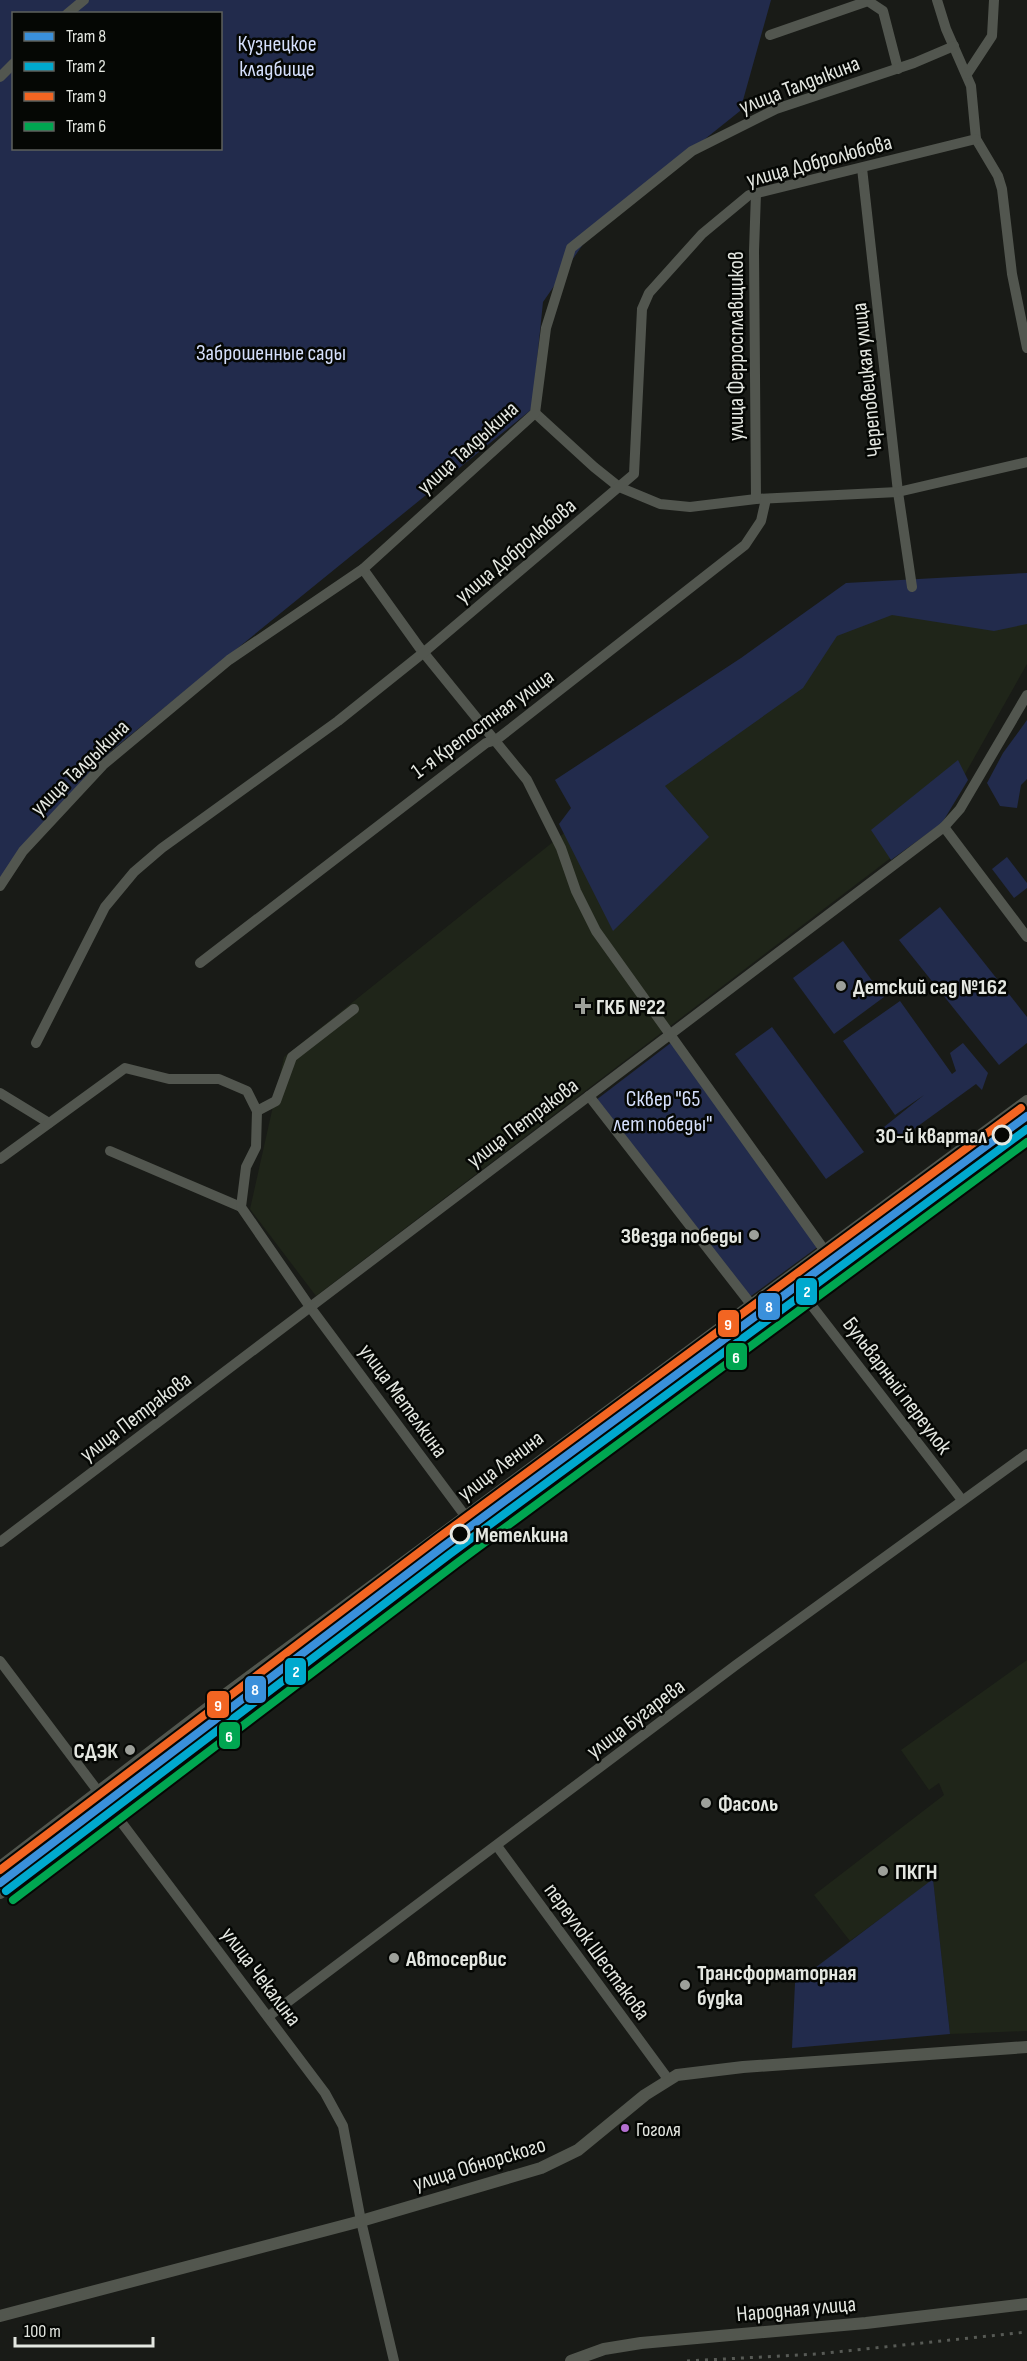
<svg xmlns="http://www.w3.org/2000/svg" width="1027" height="2361" font-family="'Sofia Sans Condensed',sans-serif">
<style>
.built{fill:#1f2519}
.green{fill:#222b4c;fill-rule:evenodd}
.lines{fill:none;stroke-linecap:round;stroke-linejoin:round}
.minor{stroke:#52564f;stroke-width:10}
.major{stroke:#52564e;stroke-width:12}
.rail{stroke:#575a55;stroke-width:3;stroke-dasharray:3 6;stroke-linecap:butt}
.tram-1-casing{stroke:#050704;stroke-width:12}
.tram-2-casing{stroke:#050704;stroke-width:12}
.tram-3-casing{stroke:#050704;stroke-width:12}
.tram-4-casing{stroke:#050704;stroke-width:12}
.tram-1{stroke:#3a90db;stroke-width:8}
.tram-2{stroke:#00a9ce;stroke-width:8}
.tram-3{stroke:#f26522;stroke-width:8}
.tram-4{stroke:#00a651;stroke-width:8}
.poi-dot{fill:#9da09a;stroke:#050704;stroke-width:2}
.stop-dot{fill:#050704;stroke:#e4e7e1;stroke-width:3}
.bus-dot{fill:#b36fd0;stroke:#050704;stroke-width:2}
.labels{text-anchor:middle;stroke-width:5;stroke-linejoin:round;paint-order:stroke}
.bus-label{font-size:20px;fill:#e4e7e1;stroke:#050704;text-anchor:start}
.park-label{font-size:22px;fill:#d5dffc;stroke:#050704}
.street-label{font-size:22px;fill:#e4e7e1;stroke:#050704}
.poi-label{font-size:22px;font-weight:bold;fill:#e4e7e1;stroke:#050704;text-anchor:start}
.stop-label{font-size:22px;font-weight:bold;fill:#e4e7e1;stroke:#050704;text-anchor:end}
.line-badge{stroke:#050704;stroke-width:2}
.badge-label{font-size:16px;text-anchor:middle;font-weight:bold;fill:#fff}
</style>
<rect width="100%" height="100%" fill="#191b17"/>
<g class="built">
<path d="M1027,588V664L938,822L316,1296L250,1209L284,1057L578,822L841,603Z"/>
<path d="M1027,1660V2031L950,2034L933,1880L850,1941L814,1895L944,1795L939,1783L929,1790L901,1750Z"/>
</g>
<g class="green">
<path d="M0,0H771L740,111L595,227L543,302L532,409L111,751L12,862L0,880ZM14,14H220V148H14Z"/>
<path d="M1027,573V624L994,631L892,615L837,636L803,688L665,786L709,837L613,931L559,824L571,808L555,780L741,658L846,583Z"/>
<path d="M1027,720V779L1021,785L1017,808L1000,806L987,783L1003,753Z"/>
<path d="M958,760L968,780L942,823L891,860L871,830Z"/>
<path d="M1007,857L1027,883V888L1014,898L992,869Z"/>
<path d="M940,907L1027,1017V1043L999,1065L899,940Z"/>
<path d="M843,941L884,997L834,1034L793,978Z"/>
<path d="M900,1001L952,1074L956,1071L950,1053L963,1043L988,1073L982,1090L976,1084L896,1142L884,1127L924,1095L895,1115L843,1041Z"/>
<path d="M772,1027L864,1152L826,1179L735,1054Z"/>
<path d="M672,1042L819,1246L747,1299L596,1100Z"/>
<path d="M933,1879L950,2034L792,2048L795,1983Z"/>
</g>
<g class="lines">
<g class="minor">
<path d="M937,0L946,29L971,86L976,139L998,176L1002,189L1012,274L1027,348"/>
<path d="M67,14L84,0"/>
<path d="M770,35L868,1L883,11L898,69"/>
<path d="M967,74L992,36L994,0"/>
<path d="M0,77L14,63"/>
<path d="M862,168L898,492L912,587"/>
<path d="M535,413L594,467L619,487L660,504L690,507L756,499L898,492L1027,462"/>
<path d="M756,499L754,251L756,193"/>
<path d="M363,569L419,647L527,780L561,848L576,891L596,931L825,1251"/>
<path d="M944,827L1027,937"/>
<path d="M0,886L23,851L103,765L229,660L363,569L535,413L546,328L571,248L692,151L776,109L914,63L954,46"/>
<path d="M200,963L486,743L496,740L745,545L761,521L766,499"/>
<path d="M36,1043L105,907L134,872L162,848L338,721L423,653L634,474L642,309L649,293L702,234L749,195L976,139"/>
<path d="M0,1093L49,1123"/>
<path d="M589,1096L764,1321"/>
<path d="M257,1111L276,1101L292,1057L354,1009"/>
<path d="M110,1151L241,1207"/>
<path d="M0,1159L125,1068L169,1079H219L247,1091L257,1111L256,1147L246,1167L241,1207L310,1307L466,1517"/>
<path d="M802,1293L962,1500"/>
<path d="M0,1542L944,827L960,809L1027,695"/>
<path d="M0,1661L325,2093L343,2126L361,2221L394,2361"/>
<path d="M497,1846L668,2079"/>
<path d="M269,2016L736,1665L1027,1454"/>
</g>
<g class="major">
<path d="M0,1867L226,1694L1027,1101"/>
<path d="M0,1893L475,1531L1027,1128"/>
<path d="M0,2316L361,2221L541,2168L578,2150L645,2095L677,2075L743,2067L1027,2047"/>
<path d="M571,2361L604,2349L641,2343L866,2323L1027,2304"/>
</g>
<path class="rail" d="M687,2361L817,2354L1027,2332"/>
<g class="tram-1-casing">
<path id="tram-1" d="M0,1883L444,1546L1027,1116"/>
</g>
<g class="tram-2-casing">
<path id="tram-2" d="M6,1891L450,1554L1027,1129"/>
</g>
<g class="tram-3-casing">
<path id="tram-3" d="M0,1870L438,1538L1021,1108"/>
</g>
<g class="tram-4-casing">
<path id="tram-4" d="M13,1900L457,1563L1027,1142"/>
</g>
<use href="#tram-1" class="tram-1"/>
<use href="#tram-2" class="tram-2"/>
<use href="#tram-3" class="tram-3"/>
<use href="#tram-4" class="tram-4"/>
</g>
<g class="poi-dot">
<circle cx="841" cy="986" r="6"/>
<path d="M580 997h6v6h6v6h-6v6h-6v-6h-6v-6h6z"/>
<circle cx="754" cy="1235" r="6"/>
<circle cx="130" cy="1750" r="6"/>
<circle cx="706" cy="1803" r="6"/>
<circle cx="883" cy="1871" r="6"/>
<circle cx="394" cy="1958" r="6"/>
<circle cx="685" cy="1985" r="6"/>
</g>
<g class="stop-dot">
<circle cx="1002" cy="1135" r="9"/>
<circle cx="460" cy="1534" r="9"/>
</g>
<circle class="bus-dot" cx="625" cy="2128" r="5"/>
<g class="labels">
<g class="bus-label">
<text x="636" y="2136">Гоголя</text>
</g>
<g class="park-label">
<text x="277" y="51">Кузнецкое<tspan x="277" dy="25">кладбище</tspan></text>
<text x="271" y="360">Заброшенные сады</text>
<text x="663" y="1106">Сквер "65<tspan x="663" dy="25">лет победы"</tspan></text>
</g>
<g class="street-label">
<text transform="translate(799 84) rotate(-21)" y="8">улица Талдыкина</text>
<text transform="translate(819 160) rotate(-15)" y="8">улица Добролюбова</text>
<text transform="translate(735 346) rotate(-90)" y="8">улица Ферросплавщиков</text>
<text transform="translate(866 380) rotate(-96)" y="8">Череповецкая улица</text>
<text transform="translate(467 447) rotate(-42)" y="8">улица Талдыкина</text>
<text transform="translate(515 550) rotate(-40)" y="8">улица Добролюбова</text>
<text transform="translate(482 723) rotate(-36)" y="8">1-я Крепостная улица</text>
<text transform="translate(79 767) rotate(-44)" y="8">улица Талдыкина</text>
<text transform="translate(522 1122) rotate(-37)" y="8">улица Петракова</text>
<text transform="translate(898 1385) rotate(53)" y="8">Бульварный переулок</text>
<text transform="translate(404 1400) rotate(54)" y="8">улица Метелкина</text>
<text transform="translate(135 1416) rotate(-37)" y="8">улица Петракова</text>
<text transform="translate(500 1465) rotate(-37)" y="8">улица Ленина</text>
<text transform="translate(635 1718) rotate(-37)" y="8">улица Бугарева</text>
<text transform="translate(598 1951) rotate(54)" y="8">переулок Шестакова</text>
<text transform="translate(262 1976) rotate(53)" y="8">улица Чекалина</text>
<text transform="translate(479 2163) rotate(-17)" y="8">улица Обнорского</text>
<text transform="translate(796 2308) rotate(-5)" y="8">Народная улица</text>
</g>
<g class="poi-label">
<text x="853" y="994">Детский сад №162</text>
<text x="596" y="1014">ГКБ №22</text>
<text x="742" y="1243" text-anchor="end">Звезда победы</text>
<text x="118" y="1758" text-anchor="end">СДЭК</text>
<text x="718" y="1811">Фасоль</text>
<text x="895" y="1879">ПКГН</text>
<text x="406" y="1966">Автосервис</text>
<text x="697" y="1980">Трансформаторная<tspan x="697" dy="25">будка</tspan></text>
</g>
<g class="stop-label">
<text x="987" y="1143">30-й квартал</text>
<text x="475" y="1542" text-anchor="start">Метелкина</text>
</g>
</g>
<g class="line-badge">
<rect x="795" y="1277" width="23" height="29" rx="6" fill="#00a9ce"/>
<rect x="757" y="1292" width="24" height="29" rx="6" fill="#3a90db"/>
<rect x="717" y="1309" width="23" height="29" rx="6" fill="#f26522"/>
<rect x="725" y="1342" width="23" height="29" rx="6" fill="#00a651"/>
<rect x="284" y="1657" width="23" height="29" rx="6" fill="#00a9ce"/>
<rect x="244" y="1675" width="23" height="29" rx="6" fill="#3a90db"/>
<rect x="206" y="1690" width="24" height="29" rx="6" fill="#f26522"/>
<rect x="218" y="1721" width="23" height="29" rx="6" fill="#00a651"/>
</g>
<g class="badge-label">
<text x="807" y="1297">2</text>
<text x="769" y="1312">8</text>
<text x="728" y="1330">9</text>
<text x="736" y="1363">6</text>
<text x="296" y="1677">2</text>
<text x="255" y="1695">8</text>
<text x="218" y="1711">9</text>
<text x="229" y="1742">6</text>
</g>
<rect x="12" y="12" width="210" height="138" fill="#050704" stroke="#5e615c" stroke-width="1.5"/>
<rect x="24" y="32" width="30" height="9" fill="#3a90db" stroke="#5e615c" stroke-width="1.5"/>
<text x="66" y="42" font-size="18" fill="#e4e7e1">Tram 8</text>
<rect x="24" y="62" width="30" height="9" fill="#00a9ce" stroke="#5e615c" stroke-width="1.5"/>
<text x="66" y="72" font-size="18" fill="#e4e7e1">Tram 2</text>
<rect x="24" y="92" width="30" height="9" fill="#f26522" stroke="#5e615c" stroke-width="1.5"/>
<text x="66" y="102" font-size="18" fill="#e4e7e1">Tram 9</text>
<rect x="24" y="122" width="30" height="9" fill="#00a651" stroke="#5e615c" stroke-width="1.5"/>
<text x="66" y="132" font-size="18" fill="#e4e7e1">Tram 6</text>
<path d="M15 2337v9h138v-9" fill="none" stroke="#e4e7e1" stroke-width="3"/>
<text x="24" y="2337" font-size="18" fill="#e4e7e1" stroke="#050704" stroke-width="4.5" paint-order="stroke">100 m</text>
</svg>
